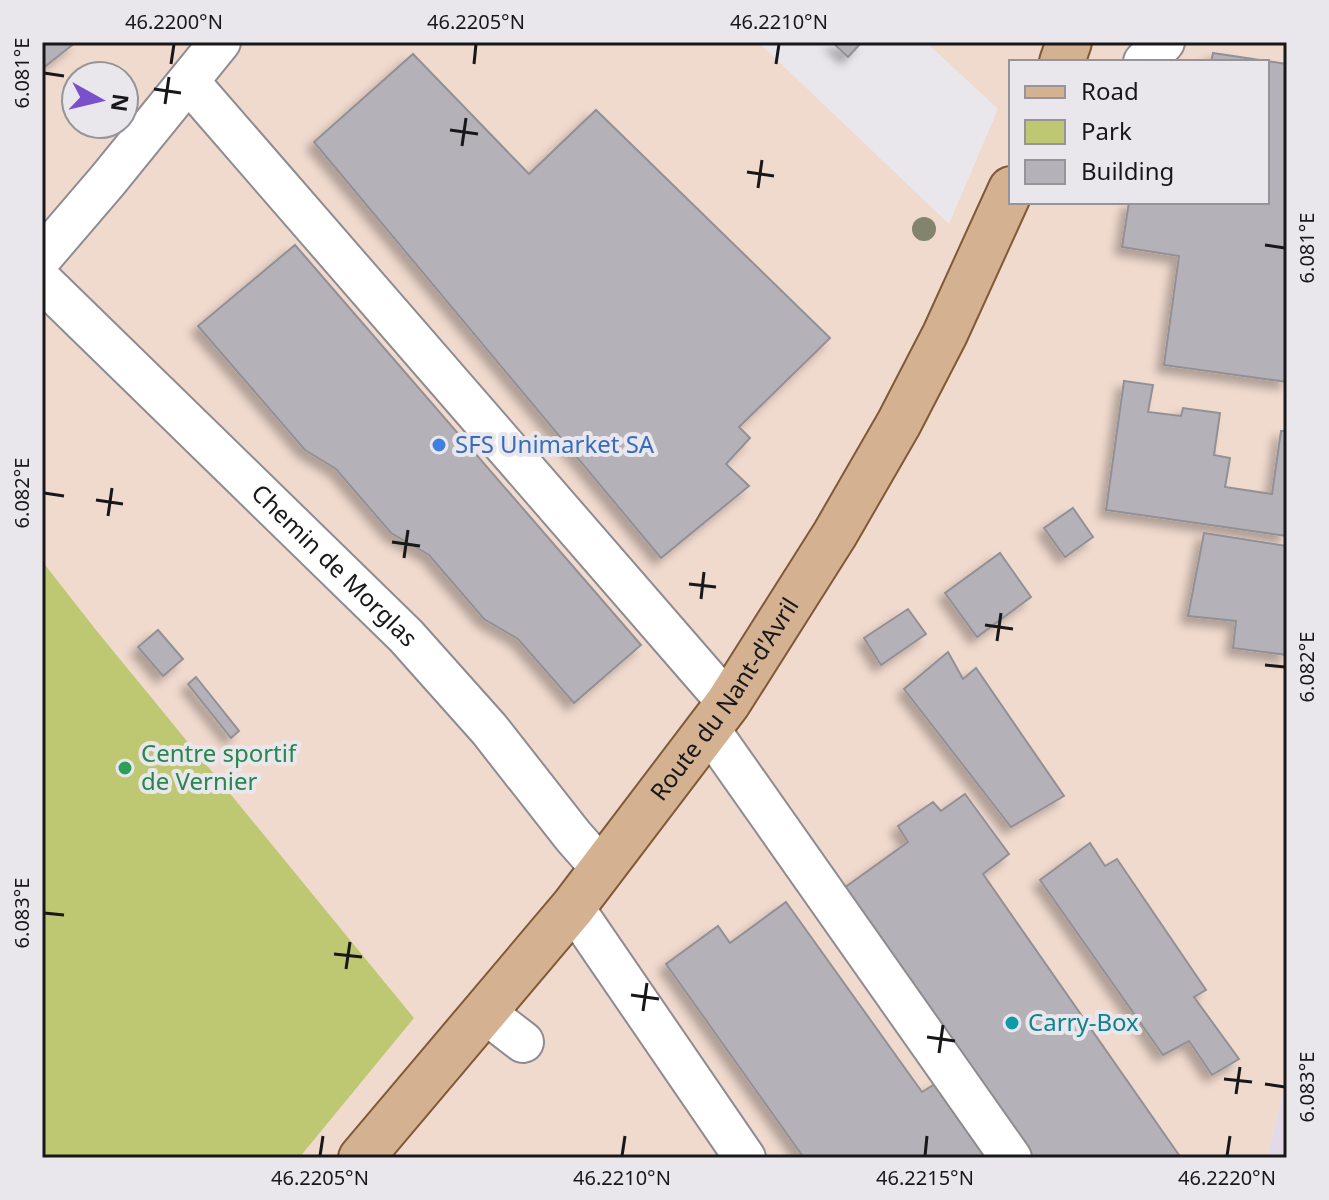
<svg xmlns="http://www.w3.org/2000/svg" width="1329" height="1200" font-family="'Noto Sans',sans-serif">
<style>
.built{fill:#e2dbe7}
.industrial{fill:#f0d9cd;fill-rule:evenodd}
.green{fill:#bec771}
.building{fill:#b4b2b8;stroke:#929095;stroke-width:2;filter:url(#shadow)}
.lines{fill:none;stroke-linecap:round;stroke-linejoin:round}
.minor-casing{stroke:#8f8c91;stroke-width:44}
.major-casing{stroke:#805937;stroke-width:48}
.minor{stroke:#fff;stroke-width:40}
.major{stroke:#d4b191;stroke-width:44}
.tree{fill:#84846e}
.ticks{fill:none;stroke:#181719;stroke-width:3}
.shop-dot{fill:#3f7fe0;stroke:#eae7ec;stroke-width:3}
.leisure-dot{fill:#2e9e5b;stroke:#eae7ec;stroke-width:3}
.culture-dot{fill:#0f9aa8;stroke:#eae7ec;stroke-width:3}
.labels{text-anchor:middle;stroke-width:8;stroke-linejoin:round;paint-order:stroke}
.shop-label{font-size:24px;fill:#366cbe;stroke:#eae7ec;text-anchor:start}
.street-label{font-size:24px;fill:#181719;stroke:#eae7ec}
.leisure-label{font-size:24px;fill:#27864d;stroke:#eae7ec;text-anchor:start}
.culture-label{font-size:24px;fill:#0d838f;stroke:#eae7ec;text-anchor:start}
.neatline{fill:none;stroke:#181719;stroke-width:3}
.ticks-label{font-size:20px;text-anchor:middle;fill:#181719}
</style>
<defs>
<filter id="shadow"><feDropShadow dx="-7" dy="7" stdDeviation="4" flood-color="#0004"/></filter>
</defs>
<rect width="100%" height="100%" fill="#eae7ec"/>
<path class="built" d="M1287,1077V1158H1267L1269,1148Z"/>
<path class="industrial" d="M42,42H758L949,224L998,109L926,42H1287V1077L1267,1158H299L414,1018L96,630L42,561ZM1011,62H1267V202H1011ZM76,76H124V124H76Z"/>
<path class="green" d="M42,561L96,630L414,1018L299,1158H42Z"/>
<g class="building">
<path d="M42,42H76L42,69Z"/>
<path d="M832,42H862L848,57Z"/>
<path d="M1213,53L1287,64V382L1164,365L1179,256L1122,247L1129,202H1267V62H1211Z"/>
<path d="M413,54L529,174L596,110L830,338L739,427L750,438L726,464L749,486L661,558L314,142Z"/>
<path d="M295,245L641,645L574,703L518,639L484,619L429,555L391,533L336,469L305,450L198,326Z"/>
<path d="M1124,381L1153,385L1148,412L1181,416L1183,408L1220,413L1214,455L1230,458L1225,487L1272,494L1281,431H1287V536L1106,510Z"/>
<path d="M1073,508L1093,537L1065,557L1044,528Z"/>
<path d="M1204,533L1287,546V655L1233,648L1236,621L1188,616Z"/>
<path d="M1000,553L1031,597L977,637L945,593Z"/>
<path d="M908,609L926,634L881,665L864,638Z"/>
<path d="M158,630L183,659L163,676L138,647Z"/>
<path d="M948,652L963,679L976,668L1064,796L1011,827L904,689Z"/>
<path d="M196,677L239,731L231,738L188,684Z"/>
<path d="M965,794L1009,854L983,874L1181,1158H1032L844,888L908,842L898,826L933,802L941,811Z"/>
<path d="M1090,843L1105,866L1117,859L1206,990L1194,997L1239,1059L1212,1075L1189,1041L1163,1055L1040,880Z"/>
<path d="M786,902L922,1092L938,1082L992,1158H804L666,964L718,926L730,943Z"/>
</g>
<g class="lines">
<g class="minor-casing">
<g id="minor">
<path d="M1144,62L1164,42"/>
<path d="M189,82L728,703"/>
<path d="M42,257L108,180L220,42"/>
<path id="s1" d="M42,281L406,636L489,729L573,836L603,870"/>
<path d="M709,729L1011,1158"/>
<path d="M573,907L745,1158"/>
<path d="M484,1012L523,1042"/>
</g>
</g>
<g class="major-casing">
<g id="major">
<path d="M1062,62L1069,42"/>
<path id="s2" d="M361,1158L573,907L728,703L835,534L899,423L945,334L1011,189"/>
</g>
</g>
<use href="#minor" class="minor"/>
<use href="#major" class="major"/>
</g>
<circle class="tree" cx="924" cy="229" r="12"/>
<path class="ticks" d="M171,64L174,44M474,64L476,44M776,64L779,44M44,73L64,76M154,89L181,93M165,104L169,77M450,130L478,134M462,146L466,118M747,172L774,176M758,188L762,160M1265,245L1285,248M44,493L64,496M96,500L123,504M108,516L112,488M392,542L420,546M404,558L408,530M689,584L716,587M701,599L704,572M985,625L1013,629M997,641L1001,613M1265,665L1285,667M44,913L64,915M334,954L362,957M346,969L350,942M631,995L659,999M643,1011L647,983M927,1037L955,1041M939,1053L943,1025M1224,1079L1252,1082M1265,1084L1285,1087M1236,1094L1240,1067M320,1156L323,1136M622,1156L625,1136M925,1156L927,1136M1227,1156L1230,1136"/>
<circle class="shop-dot" cx="439" cy="445" r="8"/>
<circle class="leisure-dot" cx="125" cy="768" r="8"/>
<circle class="culture-dot" cx="1012" cy="1023" r="8"/>
<g class="labels">
<g class="shop-label">
<text x="455" y="453">SFS Unimarket SA</text>
</g>
<g class="street-label">
<text dy="8" stroke="none"><textPath href="#s1" startOffset="408">Chemin de Morglas</textPath></text>
<text dy="8" stroke="none"><textPath href="#s2" startOffset="586">Route du Nant-d'Avril</textPath></text>
</g>
<g class="leisure-label">
<text x="141" y="762">Centre sportif<tspan x="141" dy="28">de Vernier</tspan></text>
</g>
<g class="culture-label">
<text x="1028" y="1031">Carry-Box</text>
</g>
</g>
<rect width="1329" height="1200" fill="none" stroke="#eae7ec" stroke-width="88"/>
<rect x="1009" y="60" width="260" height="144" fill="#eae7ec" stroke="#969498" stroke-width="2"/>
<rect x="1025" y="86" width="40" height="12" fill="#d4b191" stroke="#969498" stroke-width="2"/>
<text x="1081" y="100" font-size="24" fill="#181719">Road</text>
<rect x="1025" y="120" width="40" height="24" fill="#bec771" stroke="#969498" stroke-width="2"/>
<text x="1081" y="140" font-size="24" fill="#181719">Park</text>
<rect x="1025" y="160" width="40" height="24" fill="#b4b2b8" stroke="#969498" stroke-width="2"/>
<text x="1081" y="180" font-size="24" fill="#181719">Building</text>
<g transform="translate(100 100) rotate(98)"><circle r="38" fill="#eae7ec" stroke="#969498" stroke-width="2"/>
<path d="M0-6L14 30L0 20L-14 30Z" fill="#7951cb"/>
<text y="-12" font-size="22" font-weight="bold" text-anchor="middle" fill="#181719">N</text>
</g>
<rect x="44" y="44" width="1241" height="1112" class="neatline"/>
<g class="ticks-label">
<text x="174" y="29">46.2200°N</text>
<text x="476" y="29">46.2205°N</text>
<text x="779" y="29">46.2210°N</text>
<text transform="translate(22 73) rotate(-90)" y="7">6.081°E</text>
<text transform="translate(1307 248) rotate(-90)" y="7">6.081°E</text>
<text transform="translate(22 493) rotate(-90)" y="7">6.082°E</text>
<text transform="translate(1307 667) rotate(-90)" y="7">6.082°E</text>
<text transform="translate(22 913) rotate(-90)" y="7">6.083°E</text>
<text transform="translate(1307 1087) rotate(-90)" y="7">6.083°E</text>
<text x="320" y="1185">46.2205°N</text>
<text x="622" y="1185">46.2210°N</text>
<text x="925" y="1185">46.2215°N</text>
<text x="1227" y="1185">46.2220°N</text>
</g>
</svg>
